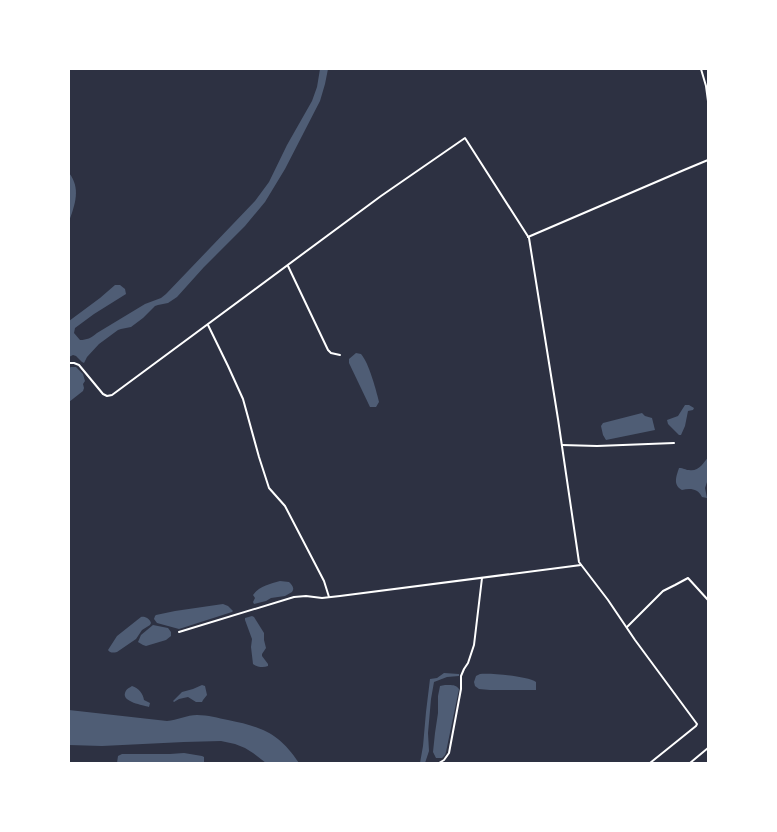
<svg xmlns="http://www.w3.org/2000/svg" width="777" height="832" font-family="'Exo 2',sans-serif">
<style>
.water{fill:#4f5d75}
.lines{fill:none;stroke-linecap:round;stroke-linejoin:round}
.minor{stroke:#fff;stroke-width:2}
</style>
<rect width="100%" height="100%" fill="#2d3142"/>
<g class="water">
<path d="M320,69H328L325,84L320,101L285,169L265,202L245,226L204,267L177,297L168,303L158,305L155,306L143,318L131,327L121,329L118,330L99,344L87,357L84,363L82,362L76,356L73,355L69,357V321L100,298L115,285H120L125,289L126,294L94,314L75,328L74,333L80,340C87,340 91,338 97,333L145,304L161,298L166,294L255,201L269,182L287,145L312,101L317,87Z"/>
<path d="M69,173C81,188 75,205 69,221Z"/>
<path d="M356,353L361,354C369,363 376,390 379,402L376,407H370L349,363V359Z"/>
<path d="M71,367H76L83,374L85,381L83,384L84,388L83,391L69,402V368Z"/>
<path d="M685,405H689L694,408L693,410L688,411L685,426L681,435H679L668,424L667,420L678,416Z"/>
<path d="M642,413L645,416L652,418L655,430L606,440L603,435L601,426L603,423Z"/>
<path d="M708,457V479L705,488L707,498L702,497C698,489 691,488 682,490C673,485 676,477 679,468C684,468 685,470 689,470C698,472 704,463 708,457Z"/>
<path d="M280,581L289,582C292,585 295,588 292,592L285,596L271,598L266,601L254,604L253,602L255,598L253,595C259,586 270,584 280,581Z"/>
<path d="M223,604L228,606L233,611L232,612L179,629L157,623L154,619L155,616L156,615L175,611Z"/>
<path d="M252,616L254,617L264,633V640L266,648L262,654V656L268,664V666C263,668 257,667 253,664L251,647L252,639L245,620V618Z"/>
<path d="M141,617C145,616 150,619 151,623L150,625L142,630L136,639L117,652C113,653 110,653 108,650L117,636Z"/>
<path d="M153,625L168,628L171,632V636L166,640L146,646L143,645L138,642L141,635Z"/>
<path d="M444,673L459,674V676L447,677L434,682L431,699L428,733L429,751L425,763H420L423,746L426,712L430,679L437,678Z"/>
<path d="M480,674C491,673 527,676 536,682V690H490L479,689L475,686L474,682L476,676Z"/>
<path d="M202,685L205,686L207,695L203,700L202,702H196L188,697L179,699L174,702L173,701L182,692L193,689Z"/>
<path d="M445,685C450,685 456,684 459,689L446,752L445,755L442,758H436L433,752L435,733L438,713V696L440,686Z"/>
<path d="M132,686C139,688 143,694 144,700L150,703L149,707C143,705 122,702 125,693C126,689 129,688 132,686Z"/>
<path d="M69,710L167,721C177,720 187,715 197,715C208,715 218,718 228,720C262,727 279,733 299,763H266L253,753L245,748L235,744L221,741L184,742L102,746L69,745Z"/>
<path d="M184,753L202,756L204,757V763H117L118,756L122,754H170Z"/>
</g>
<g class="lines">
<g class="minor">
<path d="M701,69L706,86L708,101"/>
<path d="M528,237L684,170L708,160"/>
<path d="M288,266L328,350L331,353L340,355"/>
<path d="M208,325L228,366L243,399L259,457L269,488L285,506L324,581L329,597"/>
<path d="M69,363H74L79,365L103,394L107,396L112,395L381,196L465,138L529,238L558,419L579,562L608,600L635,640L697,724L696,726L650,763"/>
<path d="M562,445L597,446L674,443"/>
<path d="M627,627L663,591L675,585L688,578L708,600"/>
<path d="M179,632L294,597L306,596L322,598L340,596L581,565"/>
<path d="M439,763L444,760L449,753L461,689V676L464,669L468,663L474,645L482,578"/>
<path d="M690,763L708,748"/>
</g>
</g>
<rect width="777" height="832" fill="none" stroke="#ffffff" stroke-width="140"/>
</svg>
